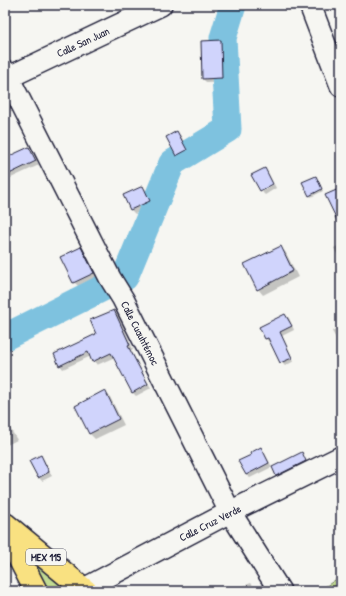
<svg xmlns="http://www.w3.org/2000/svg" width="346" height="596" font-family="'Patrick Hand',sans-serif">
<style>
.green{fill:#c2db92;stroke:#727e66}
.shadow{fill:#0003}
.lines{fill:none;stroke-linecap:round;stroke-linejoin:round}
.river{stroke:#7ec2df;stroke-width:27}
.building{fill:#d0d4fc;stroke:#22223b}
.minor-casing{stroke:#22223b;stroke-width:24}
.major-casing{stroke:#22223b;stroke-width:25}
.minor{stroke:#f6f6f2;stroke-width:21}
.major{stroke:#f9e181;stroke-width:22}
.labels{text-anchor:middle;stroke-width:3;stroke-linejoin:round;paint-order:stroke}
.shield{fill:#f6f6f2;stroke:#626272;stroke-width:1}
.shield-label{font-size:10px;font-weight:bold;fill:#22223b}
.street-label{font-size:11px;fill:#22223b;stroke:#f6f6f2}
</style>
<rect width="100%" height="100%" fill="#f6f6f2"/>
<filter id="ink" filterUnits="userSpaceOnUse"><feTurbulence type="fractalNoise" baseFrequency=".025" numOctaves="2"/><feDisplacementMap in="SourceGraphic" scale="8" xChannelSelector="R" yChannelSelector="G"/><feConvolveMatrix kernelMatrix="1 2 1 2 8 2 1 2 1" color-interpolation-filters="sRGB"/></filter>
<g filter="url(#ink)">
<g class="green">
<path d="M35,559L68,590L65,591H37L25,563Z"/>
<path d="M341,576V591H319Z"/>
</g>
<g class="shadow">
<path d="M220,41L224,45L225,82L207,83L203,79Z"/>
<path d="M177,132L181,136L190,154L181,159L177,155Z"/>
<path d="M29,148L32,152L39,165L11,178L5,169V160Z"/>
<path d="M264,169L268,173L273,183L261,190Z"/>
<path d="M317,179L323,191L311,197L310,195Z"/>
<path d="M274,184L276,188L265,195L262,192Z"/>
<path d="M143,187L147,191L153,205L135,214L131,210L124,196Z"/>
<path d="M341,214V232L334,217Z"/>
<path d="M341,244V262L334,248Z"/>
<path d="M281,247L286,253L298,277L263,295L258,289Z"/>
<path d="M81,248L84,252L97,277L78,286L74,282Z"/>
<path d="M114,311L118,315L133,349L131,350L151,388L136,396L132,392L115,357L97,365L91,356L63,369L60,365L97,334Z"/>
<path d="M285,315L289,318L294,330L282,336L294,361L285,366L281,362L271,341L269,342L266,339Z"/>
<path d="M341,326V348L332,331Z"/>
<path d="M104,391L110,397L124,425L95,439L90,434Z"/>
<path d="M6,424L10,428L17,440L5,446V425Z"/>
<path d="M260,448L264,452L272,467L250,478L246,475L252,455Z"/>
<path d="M303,455L307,463L279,477L277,475Z"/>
<path d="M40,456L44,460L52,476L42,481L38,477Z"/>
<path d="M251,583L257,591H243L241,587Z"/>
</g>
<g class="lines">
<path class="river" d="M5,337L125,277L172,163L228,129L223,38L233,5"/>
</g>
<g class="building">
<path d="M221,40L222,78L202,79L201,41Z"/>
<path d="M177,131L187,150L176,156L166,137Z"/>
<path d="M29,147L36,161L5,176V158Z"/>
<path d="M265,168L273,184L260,191L251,175Z"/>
<path d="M316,176L322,189L309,196L302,182Z"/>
<path d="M143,186L150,201L130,210L123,195Z"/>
<path d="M341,188V228L325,195Z"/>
<path d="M281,246L293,271L257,290L244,264Z"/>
<path d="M81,247L94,273L73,283L60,257Z"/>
<path d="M114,310L130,345L128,346L148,384L132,393L111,353L92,362L88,352L59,366L54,354L96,334L90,320Z"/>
<path d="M285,314L292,326L280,332L292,358L280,363L268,338L265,339L259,327Z"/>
<path d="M105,390L119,419L89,434L75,406Z"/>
<path d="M261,447L269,463L246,475L238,461L251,455L250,453Z"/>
<path d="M302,452L306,461L276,476L272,467Z"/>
<path d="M41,455L49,472L38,478L29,461Z"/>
</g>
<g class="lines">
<g class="minor-casing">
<g id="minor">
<path d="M310,5L341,86"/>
<path d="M5,71L110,278L123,299L230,512L280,591"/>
<path d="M5,79L161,5"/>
<path d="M80,591L230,512L341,457"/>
</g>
</g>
<g class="major-casing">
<g id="major">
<path d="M5,524L86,591"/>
<path d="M5,531L36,591"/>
</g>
</g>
<use href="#minor" class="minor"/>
<use href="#major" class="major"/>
</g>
</g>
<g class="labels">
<rect class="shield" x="26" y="549" width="40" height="16" rx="3"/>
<g class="shield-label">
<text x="46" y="561">MEX 115</text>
</g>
<g class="street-label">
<text transform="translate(83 42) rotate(-25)" y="4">Calle San Juan</text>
<text transform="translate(140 333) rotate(63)" y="4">Calle Cuauhtémoc</text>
<text transform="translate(210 523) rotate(-27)" y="4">Calle Cruz Verde</text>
</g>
</g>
<rect width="346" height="596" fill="none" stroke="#f6f6f2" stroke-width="20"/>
<rect x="10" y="10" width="326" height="576" fill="none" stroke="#22223b" stroke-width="1.5" filter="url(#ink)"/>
</svg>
